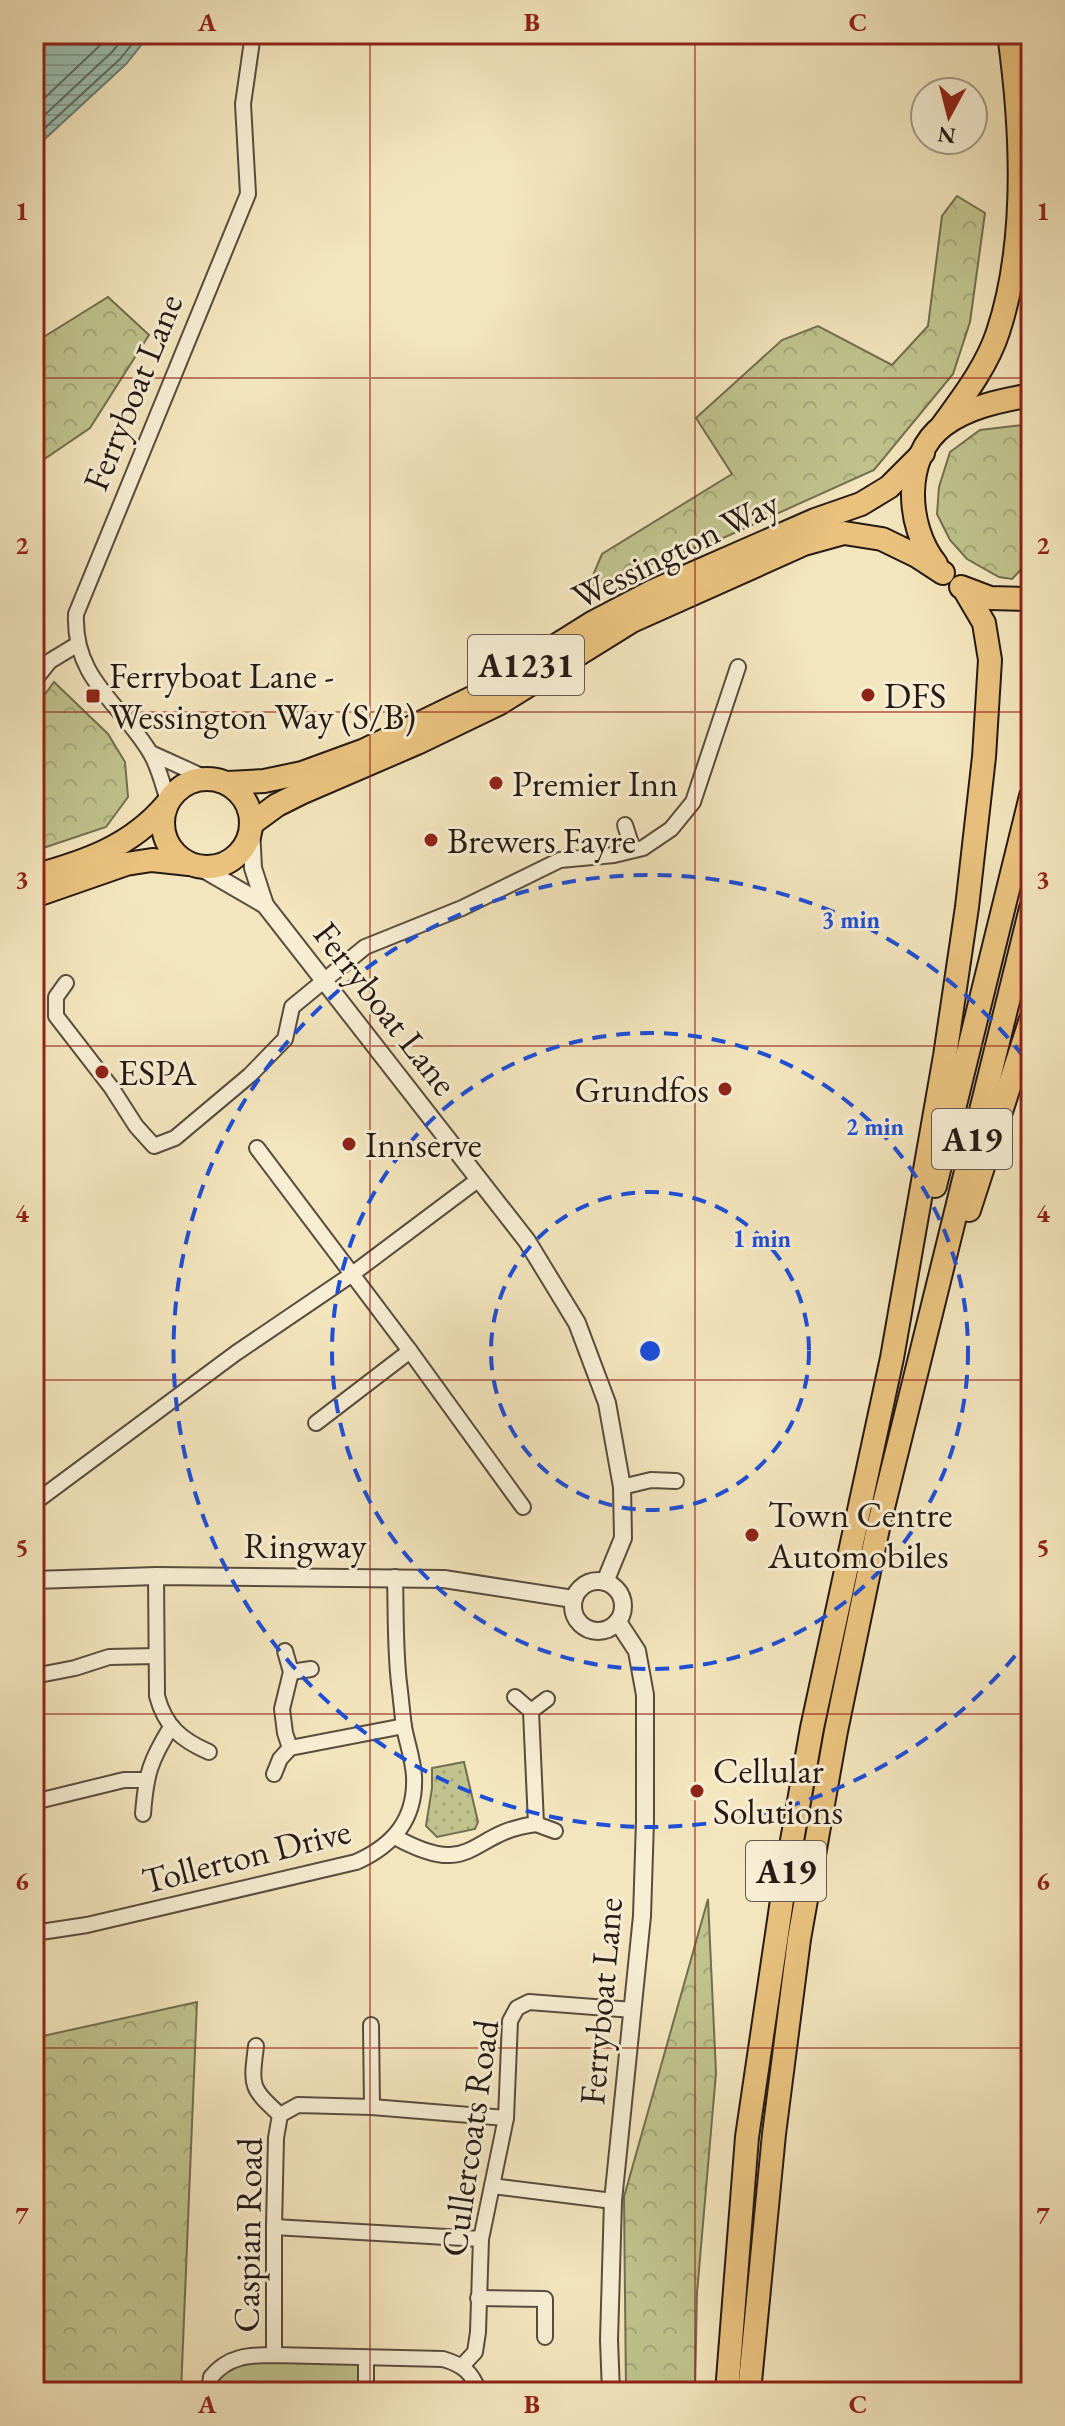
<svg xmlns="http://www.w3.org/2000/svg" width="1065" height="2426" font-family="'EB Garamond',serif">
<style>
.grass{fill:#c0c38d;stroke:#726e50;stroke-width:2}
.forest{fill:url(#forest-crowns);stroke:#726e50;stroke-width:2}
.park{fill:url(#park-dots);stroke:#726e50;stroke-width:2}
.water{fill:url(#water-rules);stroke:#6c7d72;stroke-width:2}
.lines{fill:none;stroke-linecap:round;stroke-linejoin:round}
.shore{stroke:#606c62;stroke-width:2}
.minor-casing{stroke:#584c3e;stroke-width:18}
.tertiary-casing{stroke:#584c3e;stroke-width:20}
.trunk-casing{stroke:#251914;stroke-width:26}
.minor{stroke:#f7eed4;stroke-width:14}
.tertiary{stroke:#f7eed4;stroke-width:16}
.trunk{stroke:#eac27e;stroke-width:22}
.grid{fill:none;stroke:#8f2418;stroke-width:2;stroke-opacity:0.55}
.ring{fill:none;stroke:#1d4ed8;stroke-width:4;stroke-dasharray:14 10}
.poi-dot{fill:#8f2418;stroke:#f7eed4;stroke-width:3}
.labels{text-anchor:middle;stroke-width:6;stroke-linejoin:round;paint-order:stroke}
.shield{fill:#f7eed4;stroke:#64594e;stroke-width:2}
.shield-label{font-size:34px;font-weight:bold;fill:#251914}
.street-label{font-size:36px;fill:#251914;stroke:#f7eed4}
.poi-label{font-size:36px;fill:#251914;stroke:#f7eed4;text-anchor:start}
.centre{fill:#1d4ed8;stroke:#f7eed4;stroke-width:4}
.ring-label{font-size:24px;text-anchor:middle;font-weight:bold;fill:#1d4ed8;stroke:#f7eed4;stroke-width:6;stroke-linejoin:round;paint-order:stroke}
.neatline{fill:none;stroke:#8f2418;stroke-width:3}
.grid-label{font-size:26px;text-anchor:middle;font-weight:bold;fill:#8f2418}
</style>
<defs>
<pattern id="forest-crowns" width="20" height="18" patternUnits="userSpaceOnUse" patternTransform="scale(2)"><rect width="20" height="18" fill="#c0c38d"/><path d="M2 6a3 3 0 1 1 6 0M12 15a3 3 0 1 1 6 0" fill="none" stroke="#a5a779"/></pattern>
<pattern id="park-dots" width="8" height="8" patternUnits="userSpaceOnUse" patternTransform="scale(2)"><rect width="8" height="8" fill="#c0c38d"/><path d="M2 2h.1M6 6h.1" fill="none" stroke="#a5a779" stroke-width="1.8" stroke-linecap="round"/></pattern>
<pattern id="water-rules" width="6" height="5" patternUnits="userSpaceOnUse" patternTransform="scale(2)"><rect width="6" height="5" fill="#9bbfb0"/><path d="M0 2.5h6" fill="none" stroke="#85a496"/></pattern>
</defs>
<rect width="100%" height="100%" fill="#f3e5bd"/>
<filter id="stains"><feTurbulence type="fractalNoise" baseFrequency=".0025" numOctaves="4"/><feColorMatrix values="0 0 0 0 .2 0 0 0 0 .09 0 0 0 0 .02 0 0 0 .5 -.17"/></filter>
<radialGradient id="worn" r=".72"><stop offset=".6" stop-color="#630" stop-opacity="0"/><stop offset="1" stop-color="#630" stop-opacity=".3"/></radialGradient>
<path class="grass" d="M366,2359V2392H209L229,2360Z"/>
<g class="forest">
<path d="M957,196L985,213L970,322L953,374L874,470L723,538L588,587L602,554L732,474L696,418L782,340L818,326L892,365L928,326L942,216Z"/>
<path d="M108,297L149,335L90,428L34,466V343Z"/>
<path d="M1031,424V559L1012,579L999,577L967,559L950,540L937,514L939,487L950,452L980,430Z"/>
<path d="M54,682L108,734L125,762L128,797L106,827L34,851V709Z"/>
<path d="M708,1899L716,2073L697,2293L695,2392H626L624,2197Z"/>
<path d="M197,2002L181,2392H34V2038Z"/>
</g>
<path class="park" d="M464,1762L478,1822L475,1829L437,1837L426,1826L432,1788V1768Z"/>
<path class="water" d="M34,34H150L126,64L34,149Z"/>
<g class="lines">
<g class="shore">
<path d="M34,108L112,34"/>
<path d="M34,125L112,52L127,34"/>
<path d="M34,138L120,59L140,34"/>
</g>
<g class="minor-casing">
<g id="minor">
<path d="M34,681L50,661L78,644"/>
<path d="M151,753L206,778"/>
<path d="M168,801C163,785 159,768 151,754C122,704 73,680 76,614L248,194L243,104L253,34"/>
<path d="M625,825L633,850"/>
<path d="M66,983L56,997V1016L111,1087L136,1126L154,1146L175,1138L250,1075L285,1039L292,1007L365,947L462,908L560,860L614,855L643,848L671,829L693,802L738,667"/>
<path d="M257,1148L410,1351L523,1507"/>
<path d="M316,1423L410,1351"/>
<path d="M622,1487L651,1480L676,1481"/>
<path d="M34,1503L236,1353L351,1275L479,1179"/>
<path d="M156,1576L157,1696C165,1726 181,1740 209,1752"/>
<path d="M285,1651L291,1672L282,1709L285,1733L290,1748L404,1726"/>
<path d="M291,1672L311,1669"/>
<path d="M34,1676L75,1668L109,1657L156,1656"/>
<path d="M531,1711L547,1699"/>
<path d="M274,1774L280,1759L290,1748"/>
<path d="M34,1802L124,1780H146"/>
<path d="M143,1814C146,1774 150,1761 171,1727"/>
<path d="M536,1824L555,1831"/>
<path d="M395,1837C475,1881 468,1832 536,1824L531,1711L515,1697"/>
<path d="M34,1933L87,1925L356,1862C394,1845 416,1819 414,1776C413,1759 407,1743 404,1727C402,1712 401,1698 399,1683C395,1648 396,1613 395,1577"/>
<path d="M371,2025L372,2107"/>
<path d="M256,2046C251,2087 250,2087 280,2115"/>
<path d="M492,2186L613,2201"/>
<path d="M274,2227L481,2239"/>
<path d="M478,2298L545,2299V2337"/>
<path d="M274,2355V2227L276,2138L280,2115L298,2105L372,2107L506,2118"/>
<path d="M463,2365L475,2352L478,2332L481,2239L506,2118L510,2021L517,2008L529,2002L633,2010"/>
<path d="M209,2392L211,2377C228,2356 249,2355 274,2355L443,2359C463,2365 472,2372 479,2392"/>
<path d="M366,2392V2359"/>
</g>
</g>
<g class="tertiary-casing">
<g id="tertiary">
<path d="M251,829L253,868L265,905"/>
<path d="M198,866L265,905L527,1241L577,1323L607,1403L622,1487L623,1538L605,1582"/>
<path d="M34,1580L156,1576L444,1579L573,1599"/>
<circle cx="598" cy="1606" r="25"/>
<path d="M611,2392L609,2340L613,2201L642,1916L645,1821V1695L637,1651L618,1622"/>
</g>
</g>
<g class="trunk-casing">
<g id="trunk">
<path d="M942,426C963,397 987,366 998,332C1028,241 1022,127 1009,34"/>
<path d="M936,564C906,527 902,456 944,425C970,406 1001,401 1031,395"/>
<path d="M961,587L990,598L1031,599"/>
<circle cx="207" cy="823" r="44"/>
<path d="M228,783L264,781L302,773L365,750L474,697L592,623L653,591L815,520L861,504L889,487L923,453"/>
<path d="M251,824L277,805L301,793L417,743L500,703L632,621L804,544L844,533L882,539L917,556L943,573"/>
<path d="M34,876C85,862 130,847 166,805"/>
<path d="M34,896L126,864L152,860L189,864"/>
<path d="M935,1186L1031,796"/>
<path d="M969,1210L1031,1019"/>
<path d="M727,2392L747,2137L785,1880L812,1728L892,1358L945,1056L967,907L984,757L990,660L984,623L964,589"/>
<path d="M749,2392L774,2134L799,1939L836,1731L878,1528L1031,908"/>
</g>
</g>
<use href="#minor" class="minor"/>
<use href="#tertiary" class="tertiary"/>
<use href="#trunk" class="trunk"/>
</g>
<path class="grid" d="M370,34V2392M695,34V2392M34,378H1031M34,712H1031M34,1046H1031M34,1380H1031M34,1714H1031M34,2048H1031"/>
<g class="ring">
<circle cx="650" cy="1351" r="159"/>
<circle cx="650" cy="1351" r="318"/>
<path d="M1030 1637A476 476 0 1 1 1030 1065"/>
</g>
<g class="poi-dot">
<circle cx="868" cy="695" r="8"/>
<rect x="85" y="688" width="16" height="16" rx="4"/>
<circle cx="496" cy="783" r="8"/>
<circle cx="431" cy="840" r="8"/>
<circle cx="102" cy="1072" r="8"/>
<circle cx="725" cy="1089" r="8"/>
<circle cx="349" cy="1144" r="8"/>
<circle cx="752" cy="1535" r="8"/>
<circle cx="697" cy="1791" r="8"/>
</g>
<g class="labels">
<g class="shield">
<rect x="468" y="635" width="116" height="60" rx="6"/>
<rect x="932" y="1109" width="80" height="60" rx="6"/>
<rect x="746" y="1841" width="80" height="60" rx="6"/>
</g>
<g class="shield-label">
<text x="526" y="677">A1231</text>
<text x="972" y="1151">A19</text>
<text x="786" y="1883">A19</text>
</g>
<g class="street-label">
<text transform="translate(132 392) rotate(-68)" y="13">Ferryboat Lane</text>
<text transform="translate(675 549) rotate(-26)" y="13">Wessington Way</text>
<text transform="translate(386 1008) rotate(52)" y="13">Ferryboat Lane</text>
<text x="305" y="1558">Ringway</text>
<text transform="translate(246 1855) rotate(-14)" y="13">Tollerton Drive</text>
<text transform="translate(600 2001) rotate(-85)" y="13">Ferryboat Lane</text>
<text transform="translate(469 2138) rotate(-82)" y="13">Cullercoats Road</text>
<text transform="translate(247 2235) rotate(-89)" y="13">Caspian Road</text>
</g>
<g class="poi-label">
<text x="109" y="688">Ferryboat Lane -<tspan x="109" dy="41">Wessington Way (S/B)</tspan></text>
<text x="884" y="708">DFS</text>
<text x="512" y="796">Premier Inn</text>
<text x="447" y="853">Brewers Fayre</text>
<text x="118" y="1085">ESPA</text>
<text x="709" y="1102" text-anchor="end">Grundfos</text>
<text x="365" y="1157">Innserve</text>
<text x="768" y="1527">Town Centre<tspan x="768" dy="41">Automobiles</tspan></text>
<text x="713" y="1783">Cellular<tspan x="713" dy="41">Solutions</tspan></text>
</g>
</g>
<circle cx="650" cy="1351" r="12" class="centre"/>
<g class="ring-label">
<text x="851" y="928">3 min</text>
<text x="875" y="1135">2 min</text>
<text x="762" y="1247">1 min</text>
</g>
<rect width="1065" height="2426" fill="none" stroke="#f3e5bd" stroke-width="88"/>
<g transform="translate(949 116) rotate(187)"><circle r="38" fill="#f7eed4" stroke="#a39987" stroke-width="2"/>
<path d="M0-6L14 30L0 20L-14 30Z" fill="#8f2418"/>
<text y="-12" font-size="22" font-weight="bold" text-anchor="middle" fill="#251914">N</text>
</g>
<rect x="44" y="44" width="977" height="2338" class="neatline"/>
<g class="grid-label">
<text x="207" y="31">A</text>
<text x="532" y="31">B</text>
<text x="858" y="31">C</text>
<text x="22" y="220">1</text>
<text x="1043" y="220">1</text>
<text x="22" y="554">2</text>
<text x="1043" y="554">2</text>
<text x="22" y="888">3</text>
<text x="1043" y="888">3</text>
<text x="22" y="1222">4</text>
<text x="1043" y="1222">4</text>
<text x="22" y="1556">5</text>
<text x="1043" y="1556">5</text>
<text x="22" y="1890">6</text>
<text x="1043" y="1890">6</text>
<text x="22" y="2224">7</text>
<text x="1043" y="2224">7</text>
<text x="207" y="2413">A</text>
<text x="532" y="2413">B</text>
<text x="858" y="2413">C</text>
</g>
<rect width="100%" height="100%" filter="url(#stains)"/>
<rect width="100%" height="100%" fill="url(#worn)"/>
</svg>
